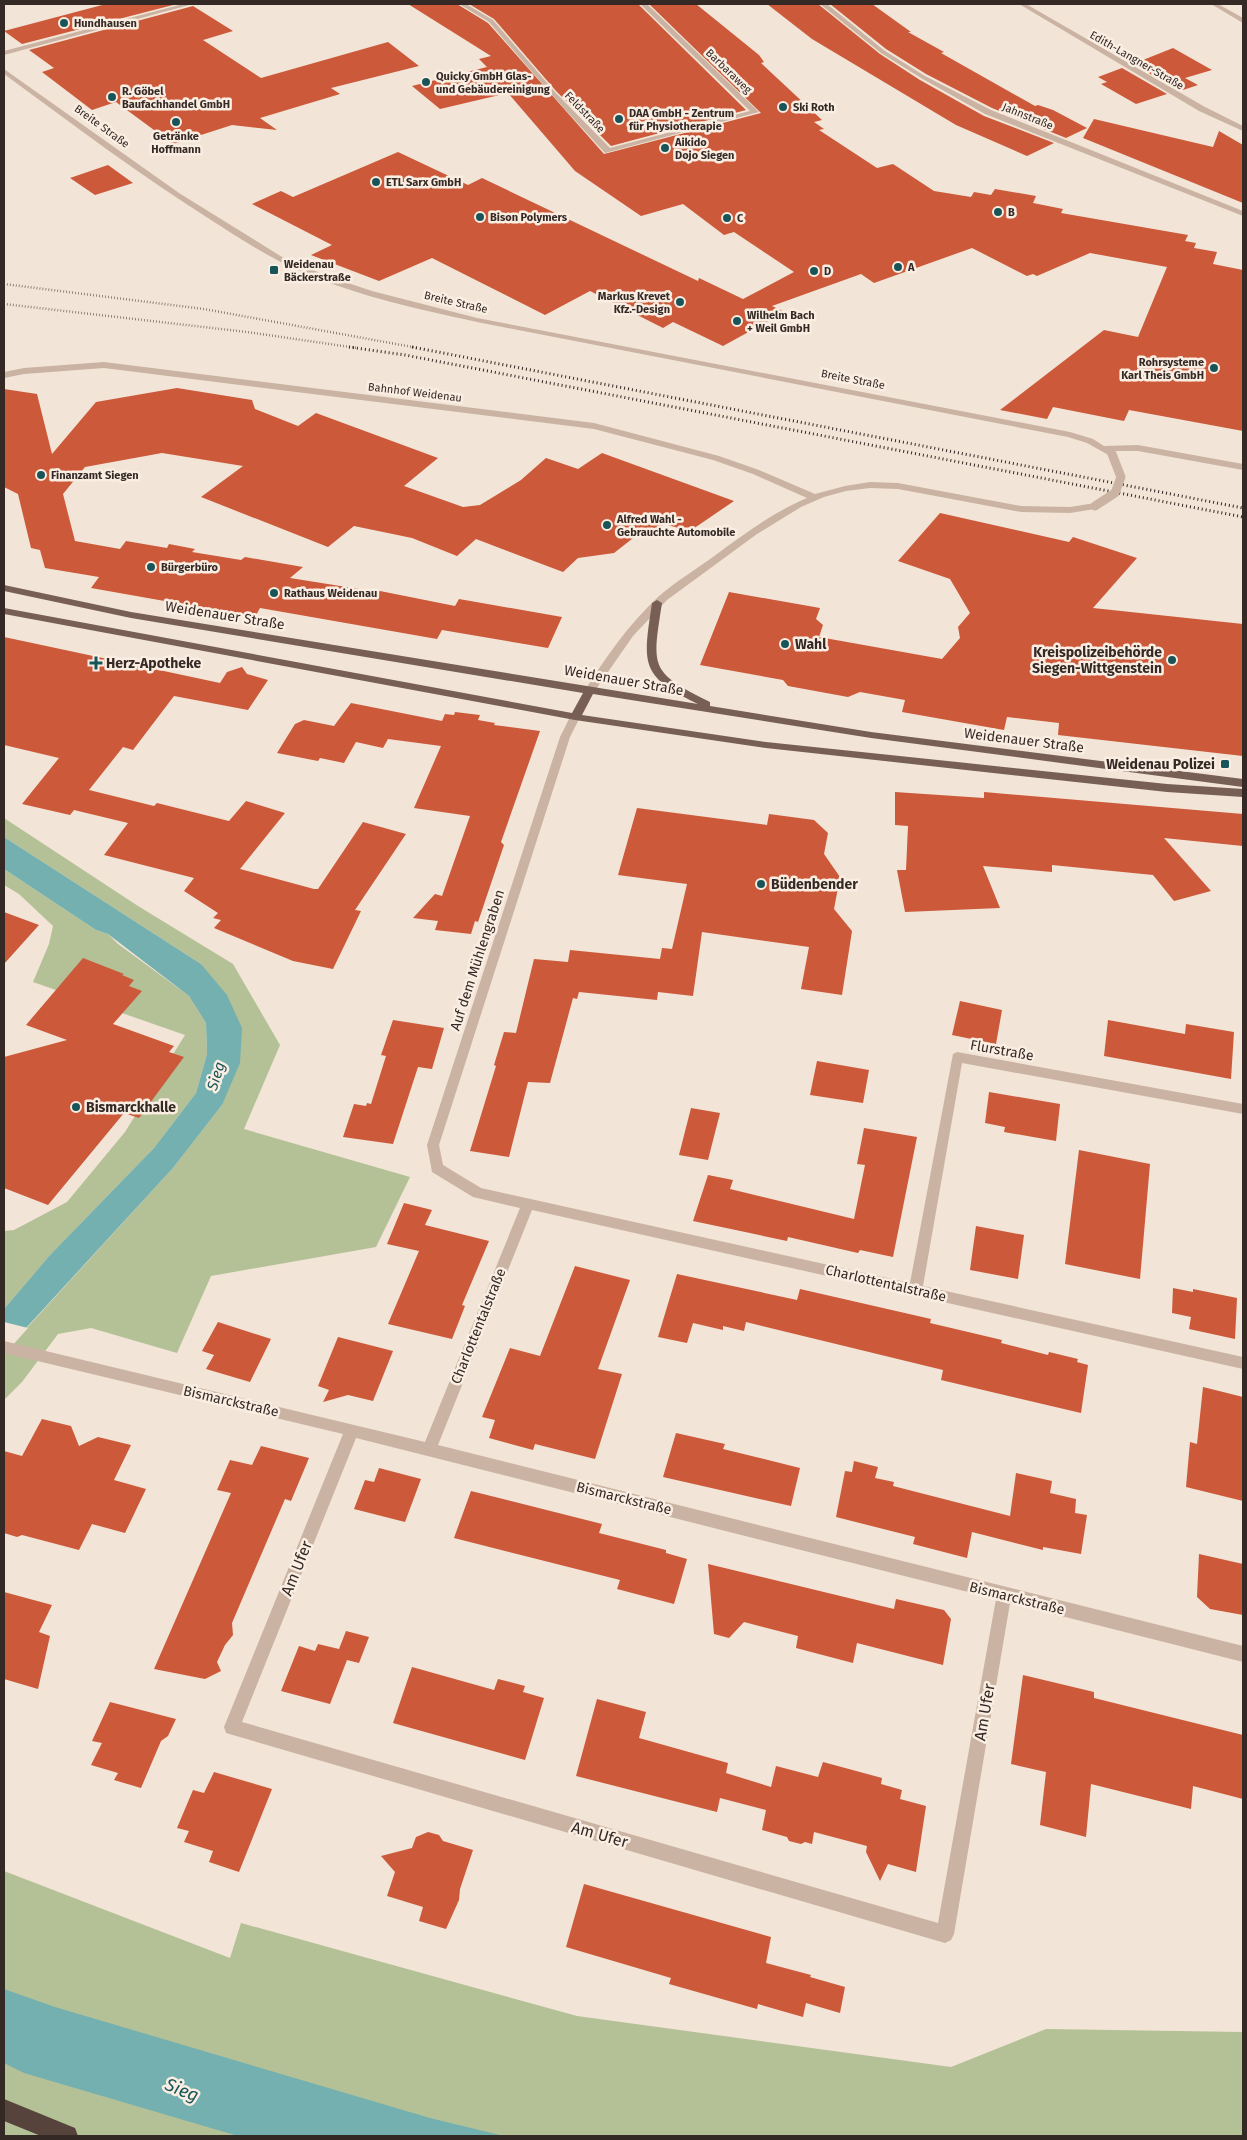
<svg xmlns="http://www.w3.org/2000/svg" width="1247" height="2140" font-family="'Fira Sans',sans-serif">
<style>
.green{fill:#b4c196}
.water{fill:#74b0b0}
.pier{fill:#f2e4d6}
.building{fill:#cc593a}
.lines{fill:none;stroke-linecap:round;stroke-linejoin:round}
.minor{fill:#cab3a2;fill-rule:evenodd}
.major{fill:#775f55;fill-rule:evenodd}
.highway{fill:#56433b;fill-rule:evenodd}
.rail-far1{stroke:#342925;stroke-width:2.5;stroke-dasharray:0.5 2.5;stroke-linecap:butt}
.rail{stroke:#342925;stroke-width:3;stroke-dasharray:1 3;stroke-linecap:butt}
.minor-bridge{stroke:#cab3a2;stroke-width:9}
.poi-dot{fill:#195558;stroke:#faeee3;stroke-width:2}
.labels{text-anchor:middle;stroke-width:5;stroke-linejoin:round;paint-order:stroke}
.far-poi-label{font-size:11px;font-weight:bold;fill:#342925;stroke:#faeee3;text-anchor:start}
.far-street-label{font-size:11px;fill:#342925;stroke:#faeee3}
.street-label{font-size:14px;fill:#342925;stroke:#faeee3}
.poi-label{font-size:14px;font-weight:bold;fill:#342925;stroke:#faeee3;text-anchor:start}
.water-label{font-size:15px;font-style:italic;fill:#195558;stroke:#faeee3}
.near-street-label{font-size:16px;fill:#342925;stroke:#faeee3}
.near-water-label{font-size:18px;font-style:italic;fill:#195558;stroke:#faeee3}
</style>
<rect width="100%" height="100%" fill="#f2e4d6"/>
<g class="green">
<path d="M4,818L138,906L233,964L280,1045L244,1129L410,1177L376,1247L211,1276L177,1353L91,1328L58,1334L22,1382L4,1400V1353L173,1168L222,1105L201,964L4,837Z"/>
<path d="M4,869L96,930L108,934L118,944L189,996L206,1023L207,1054L196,1093L154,1148L50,1255L4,1309V1231L14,1230L67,1202L125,1132L185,1035L33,982L49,944L53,926L19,894L4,885Z"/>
<path d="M4,1871L230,1958L241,1923L577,2016L951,2067L1046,2029L1243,2032V2136H4Z"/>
</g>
<g class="water">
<path d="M4,837L201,964L227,995L242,1028L240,1063L222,1105L173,1168L4,1352V1309L50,1255L154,1148L196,1093L207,1054L206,1023L189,996L108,934L96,930L4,869Z"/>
<path d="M4,1989L55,2007L430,2118L504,2136H238L24,2073L4,2063Z"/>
</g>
<path class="pier" d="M4,1322L28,1328L4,1355Z"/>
<g class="building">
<path d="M106,4H177L22,44L4,31Z"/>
<path d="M408,4H457L488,23L604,154L761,113L649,4H696L759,55L764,62L761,63L822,120L814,122L824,129L819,130L877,168L893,164L934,191L971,197L974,192L991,195L995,189L1036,196L1033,203L1063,209L1061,213L1188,235L1185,241L1196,243L1194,248L1217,252L1213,264L1243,270V431L1129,410L1124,421L1053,407L1047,419L1000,410L1104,330L1138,337L1167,267L1090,253L1037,276L1033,274L1027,276L972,248L874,283L861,274L772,306L785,312L723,346L673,322L663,328L590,291L545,315L432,258L379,281L311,255L332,245L252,204L281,191L293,197L398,152L468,185L482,178L698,281L699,278L743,299L794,272L734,232L724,235L683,204L641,216L575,171L508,93L440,109L412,86L487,67L479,59L491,56Z"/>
<path d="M469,4H638L746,110L611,146L556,91L494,19Z"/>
<path d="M767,4H818L880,54L920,80L984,116L1054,143L1027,156L956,125L812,39Z"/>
<path d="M830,4H872L911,32H908L944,52L941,53L1035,106L1038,105L1053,110L1087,128L1066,138L992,108L926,74L886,49Z"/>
<path d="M193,6L233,31L203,40L261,78L388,42L419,66L331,88L340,94L260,118L277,130L232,125L173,144L116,102L92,110L42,72L54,68L29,50Z"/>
<path d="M1173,48L1212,70L1185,78L1198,85L1180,91L1133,64Z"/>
<path d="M1122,68L1167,94L1136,104L1101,84L1107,82L1098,77Z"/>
<path d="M1094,119L1213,147L1219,131L1243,145V203L1083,138Z"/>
<path d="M108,165L133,183L95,195L70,178Z"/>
<path d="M177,388L252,400L255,409L298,426L316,413L438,458L404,486L463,507L480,505L521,480L546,458L578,469L602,453L734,501L690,531L664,524L655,532L637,535L614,553L578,558L563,572L476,539L457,556L412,538L354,526L328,547L201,497L243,466L162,453L85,467L63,494L75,541L120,549L126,541L167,548L169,544L195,549L192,552L241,560L245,557L303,567L290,578L378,592L380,591L455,606L459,599L562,617L548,648L442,630L437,639L260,608L255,617L91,588L99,577L45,568L40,550L31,548L18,494L4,487V389L37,394L52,454L96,402Z"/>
<path d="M940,513L1069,542L1073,537L1137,558L1093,608L1243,624V756L1058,735L1059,723L1007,717L1004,730L902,712L905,700L860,692L848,697L788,686L783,680L700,665L729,592L820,608L816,619L823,625L819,637L942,659L960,638L958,627L970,613L950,579L898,561Z"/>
<path d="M4,637L220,683L227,672L242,667L247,674L268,680L248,710L174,696L133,750L123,747L89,790L154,806L157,803L229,821L246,801L285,813L240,869L314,889H318L363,822L406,834L355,910L361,911L333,969L293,961L214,928L221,920L213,918L218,913L184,891L194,878L104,855L128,823L74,810L70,815L22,804L59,758L4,745Z"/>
<path d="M351,703L442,721L445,714L454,715L455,712L480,715L478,720L495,723L494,725L540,731L501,842L504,845L478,922L475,921L471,934L435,930L438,921L413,918L435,894L442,896L470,816L414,808L441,746L388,739L383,748L356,742L344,763L320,758L318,761L277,753L295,724L304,720L334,726Z"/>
<path d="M895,792L984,798V792L1243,814V846L1164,838L1211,891L1174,901L1153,875L1052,865V872L983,866L1000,908L905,912L897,870H906L908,826L895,825Z"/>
<path d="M637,808L767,825L769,814L814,820L828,833L824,854L840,877L834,909L852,931L842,995L801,989L809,947L702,932L693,996L658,992L657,1000L579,992L577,999L573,998L550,1083L528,1082L509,1157L470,1151L496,1066L494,1065L504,1032L516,1033L534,959L568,962L570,950L660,959L662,948L672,949L687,884L618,875Z"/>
<path d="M4,912L39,925L4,964Z"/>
<path d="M83,958L124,974L122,975L134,980L129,986L142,991L113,1024L174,1046L169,1052L184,1057L139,1118L124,1113L48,1205L4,1188V1057L67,1040L26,1025Z"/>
<path d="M960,1001L1002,1010L996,1044L952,1035Z"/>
<path d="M393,1020L444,1028L432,1069L418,1067L393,1144L343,1137L354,1104L366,1106L367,1103L371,1104L386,1056L381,1055Z"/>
<path d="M1108,1020L1185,1034L1186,1024L1234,1032L1231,1079L1104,1056Z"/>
<path d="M817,1061L869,1070L863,1103L810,1095Z"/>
<path d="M989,1092L1060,1104L1056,1141L1004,1132L1005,1127L985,1123Z"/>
<path d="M691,1108L720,1113L708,1160L679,1155Z"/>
<path d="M864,1128L917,1137L893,1257L860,1250L858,1253L788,1237L787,1241L693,1221L708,1175L733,1180L730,1189L854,1219L865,1165L857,1164Z"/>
<path d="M1079,1150L1150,1164L1140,1279L1065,1264Z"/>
<path d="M404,1203L432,1210L425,1225L489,1241L462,1305L465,1306L452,1339L388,1324L419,1251L387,1244Z"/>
<path d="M976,1226L1024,1235L1018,1279L970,1270Z"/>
<path d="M575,1266L630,1280L598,1369L622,1374L595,1459L535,1444L533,1450L489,1438L495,1420L482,1417L510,1348L540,1356Z"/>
<path d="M677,1274L797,1300L800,1289L931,1319L930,1323L1002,1340L1001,1343L1048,1355L1049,1352L1078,1359L1077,1362L1088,1365L1081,1413L941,1380L943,1370L746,1322L744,1331L723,1326V1330L693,1323L687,1343L658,1337Z"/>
<path d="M1173,1288L1193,1292V1289L1237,1298L1235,1339L1189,1329L1191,1317L1172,1313Z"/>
<path d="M218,1322L271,1339L250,1382L206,1369L214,1355L202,1351Z"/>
<path d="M338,1337L393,1351L373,1401L348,1395L323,1402L329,1390L318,1386Z"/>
<path d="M1203,1387L1243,1397V1501L1186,1487L1190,1442L1197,1444Z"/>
<path d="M42,1419L71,1426L79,1446L98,1437L131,1445L114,1480L146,1489L125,1533L92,1524L79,1550L22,1535L17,1537L4,1533V1451L22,1456Z"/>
<path d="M676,1433L725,1444L723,1449L800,1468L791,1506L663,1477Z"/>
<path d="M261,1446L309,1458L291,1501L285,1499L232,1623L233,1635L225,1645L217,1662L221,1671L205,1679L154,1669L231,1493L217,1490L230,1460L252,1465Z"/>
<path d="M854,1461L878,1467L875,1478L894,1482L893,1486L1010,1516L1016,1473L1052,1481L1050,1493L1076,1499L1075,1513L1087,1515L1081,1554L1043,1547V1550L972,1532L967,1558L913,1544L915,1537L836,1517L845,1471L852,1472Z"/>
<path d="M379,1468L421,1479L405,1522L354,1509L365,1480L374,1482Z"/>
<path d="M471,1491L602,1524L599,1533L666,1550V1553L687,1559L674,1604L617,1589L620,1580L454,1538Z"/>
<path d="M1199,1554L1243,1564V1615L1210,1609L1197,1597Z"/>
<path d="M708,1564L894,1609L896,1599L944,1610L951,1619L943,1665L857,1643L853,1663L796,1648L798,1636L744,1622L729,1638L714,1634Z"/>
<path d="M4,1592L52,1605L39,1632L50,1636L38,1689L4,1679Z"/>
<path d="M346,1631L369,1637L359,1663L347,1660L330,1704L281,1691L299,1646L315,1651L318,1644L339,1649Z"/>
<path d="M412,1667L494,1690L498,1679L525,1686L523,1692L544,1698L525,1760L393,1723Z"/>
<path d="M1023,1675L1094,1692V1698L1243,1735V1799L1193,1786L1191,1809L1091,1784L1086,1837L1040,1825L1046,1772L1011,1764Z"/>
<path d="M597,1699L646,1712L639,1738L728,1763L726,1773L771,1787L776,1766L818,1777L823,1762L882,1778L881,1784L902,1790L900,1799L926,1806L916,1872L888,1864L880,1881L866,1852L867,1846L814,1832L812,1844L805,1842L801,1844L789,1841L787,1837L762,1830L766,1810L720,1798L717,1812L576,1776Z"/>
<path d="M110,1702L176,1719L168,1736L161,1741L141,1788L114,1780L118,1773L91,1765L102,1743L92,1741Z"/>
<path d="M214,1772L272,1789L239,1872L209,1862L213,1851L184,1842L189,1831L177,1828L193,1790L204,1793Z"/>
<path d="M428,1832L439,1835L443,1841L473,1850L460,1889L459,1900L446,1929L419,1921L423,1907L387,1896L395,1872L381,1856L412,1848L416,1837Z"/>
<path d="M584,1884L771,1937L766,1963L811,1975L810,1977L845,1987L840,2013L806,2003L803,2017L758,2004L757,2009L669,1984L671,1978L566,1947Z"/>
</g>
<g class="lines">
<g class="minor">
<path d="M183,4H193L4,55V51Z"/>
<path d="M459,4H466L493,20L555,92L610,148L750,111L640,4H647L759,112L605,153L551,94L489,22Z"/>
<path d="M820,4H827L885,51L925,76L991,110L1243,211V216L985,114L921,78L881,53Z"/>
<path d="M1019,4H1026L1205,107L1243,126V131L1199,111Z"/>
<path d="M1211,4H1218L1243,18V23Z"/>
<path d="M4,69L179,193L282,257L330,277L372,291L477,318L1070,432L1093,439L1104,446L1138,445L1243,464V470L1138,451H1113L1117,454L1112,457L1087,443L1068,437L477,322C413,308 348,294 289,266C262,253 236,236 211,220C140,175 72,124 4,74Z"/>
<path d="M104,362L594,423L719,456L759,470L815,494L845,486L870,482L898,483L1021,506L1070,507L1095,503L1100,506L1095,509L1070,513L1021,512L898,489L870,488L846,491L824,497L801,507L757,534L667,600L633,636L594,692L590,693L585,690C606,657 629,624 658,597C676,581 697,569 717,554C745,533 774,512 807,498L753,474L713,460L594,429L104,368L24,374L4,378V372L24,368Z"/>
<path d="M575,714L580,717L570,737L439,1145L443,1165L481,1188L910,1283L953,1054L957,1052L1243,1104V1114L962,1063L923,1286L1243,1357V1369L532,1210L438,1445L1243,1646V1662L1010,1603L954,1934L951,1940L945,1943L226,1733L224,1727L343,1434L4,1353V1341L425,1442L520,1208L473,1197L432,1172L427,1145L560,737L571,715ZM356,1438L996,1599L938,1923L242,1722Z"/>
</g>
<path class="major" d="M4,585L131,612L698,704C639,676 643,664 652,603L657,600L662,603C652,668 649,672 710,702V706L871,732L1243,779V787L871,738L593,694L582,715L766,742L1167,784L1243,789V797L1167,792L766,748L575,720L4,614V608L572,713L583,693L131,618L4,591Z"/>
<path class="highway" d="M4,2099L75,2128L78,2136H41L4,2121Z"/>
<g class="rail-far1">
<path d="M4,284L204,309L418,348"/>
<path d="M4,304L247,332L357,348"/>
</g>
<g class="rail">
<path d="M349,347L405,355L1243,517"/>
<path d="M412,347L1243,508"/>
</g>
<path class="minor-bridge" d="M1095,506L1115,493L1121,477L1112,454"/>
</g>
<g class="poi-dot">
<circle cx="64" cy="23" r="5"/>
<circle cx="426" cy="82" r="5"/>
<circle cx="112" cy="97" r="5"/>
<circle cx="783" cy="107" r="5"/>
<circle cx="619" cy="119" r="5"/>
<circle cx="176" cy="122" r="5"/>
<circle cx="665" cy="148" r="5"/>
<circle cx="376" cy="182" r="5"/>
<circle cx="998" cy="212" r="5"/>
<circle cx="480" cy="217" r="5"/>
<circle cx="727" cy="218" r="5"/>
<circle cx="898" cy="267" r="5"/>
<rect x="269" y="265" width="10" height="10" rx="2.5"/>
<circle cx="814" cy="271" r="5"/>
<circle cx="680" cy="302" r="5"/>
<circle cx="737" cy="321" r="5"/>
<circle cx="1214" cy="368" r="5"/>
<circle cx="41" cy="475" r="5"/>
<circle cx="607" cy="525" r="5"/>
<circle cx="151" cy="567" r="5"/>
<circle cx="274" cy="593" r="5"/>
<circle cx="785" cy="644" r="5"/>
<circle cx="1172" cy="660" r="5"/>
<path d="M93.5 655.5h5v5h5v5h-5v5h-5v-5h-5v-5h5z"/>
<rect x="1220" y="759" width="10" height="10" rx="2.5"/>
<circle cx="761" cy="884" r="5"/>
<circle cx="76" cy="1107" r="5"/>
</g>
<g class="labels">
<g class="far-poi-label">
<text x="74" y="27">Hundhausen</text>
<text x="436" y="80">Quicky GmbH Glas-<tspan x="436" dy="13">und Gebäudereinigung</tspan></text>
<text x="122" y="95">R. Göbel<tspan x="122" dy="13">Baufachhandel GmbH</tspan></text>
<text x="793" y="111">Ski Roth</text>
<text x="629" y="117">DAA GmbH - Zentrum<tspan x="629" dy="13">für Physiotherapie</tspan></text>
<text x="176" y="140" text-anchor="middle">Getränke<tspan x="176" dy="13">Hoffmann</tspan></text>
<text x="675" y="146">Aikido<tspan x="675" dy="13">Dojo Siegen</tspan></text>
<text x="386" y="186">ETL Sarx GmbH</text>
<text x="1008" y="216">B</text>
<text x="490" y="221">Bison Polymers</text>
<text x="737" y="222">C</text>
<text x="284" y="268">Weidenau<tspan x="284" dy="13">Bäckerstraße</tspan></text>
<text x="908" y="271">A</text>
<text x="824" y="275">D</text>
<text x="670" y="300" text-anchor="end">Markus Krevet<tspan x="670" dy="13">Kfz.-Design</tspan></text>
<text x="747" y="319">Wilhelm Bach<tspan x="747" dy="13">+ Weil GmbH</tspan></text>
<text x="1204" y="366" text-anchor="end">Rohrsysteme<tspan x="1204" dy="13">Karl Theis GmbH</tspan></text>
<text x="51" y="479">Finanzamt Siegen</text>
<text x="617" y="523">Alfred Wahl -<tspan x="617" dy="13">Gebrauchte Automobile</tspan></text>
<text x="161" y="571">Bürgerbüro</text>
<text x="284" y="597">Rathaus Weidenau</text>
</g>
<g class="far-street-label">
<text transform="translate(1137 60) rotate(30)" y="4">Edith-Langner-Straße</text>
<text transform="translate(729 71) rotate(44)" y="4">Barbaraweg</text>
<text transform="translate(585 112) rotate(46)" y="4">Feldstraße</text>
<text transform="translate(1028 116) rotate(22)" y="4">Jahnstraße</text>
<text transform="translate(102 126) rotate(36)" y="4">Breite Straße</text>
<text transform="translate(456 302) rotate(13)" y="4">Breite Straße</text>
<text transform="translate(853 379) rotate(11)" y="4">Breite Straße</text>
<text transform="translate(415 392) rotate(7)" y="4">Bahnhof Weidenau</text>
</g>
<g class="street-label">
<text transform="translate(225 615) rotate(9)" y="5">Weidenauer Straße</text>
<text transform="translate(624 680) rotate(10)" y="5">Weidenauer Straße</text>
<text transform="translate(1024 740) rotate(7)" y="5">Weidenauer Straße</text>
<text transform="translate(477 960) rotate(-72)" y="5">Auf dem Mühlengraben</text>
<text transform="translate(1002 1050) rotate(10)" y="5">Flurstraße</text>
<text transform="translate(886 1283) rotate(13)" y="5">Charlottentalstraße</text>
<text transform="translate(478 1326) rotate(-68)" y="5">Charlottentalstraße</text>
<text transform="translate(231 1401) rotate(13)" y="5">Bismarckstraße</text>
<text transform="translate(624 1498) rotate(14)" y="5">Bismarckstraße</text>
<text transform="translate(1017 1598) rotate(14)" y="5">Bismarckstraße</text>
</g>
<g class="poi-label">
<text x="795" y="649">Wahl</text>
<text x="1162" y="657" text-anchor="end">Kreispolizeibehörde<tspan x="1162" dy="16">Siegen-Wittgenstein</tspan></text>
<text x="106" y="668">Herz-Apotheke</text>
<text x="1215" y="769" text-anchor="end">Weidenau Polizei</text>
<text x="771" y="889">Büdenbender</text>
<text x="86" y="1112">Bismarckhalle</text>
</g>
<g class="water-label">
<text transform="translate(216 1076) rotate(-73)" y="5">Sieg</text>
</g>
<g class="near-street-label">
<text transform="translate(296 1568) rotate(-68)" y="6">Am Ufer</text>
<text transform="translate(984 1712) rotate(-80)" y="6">Am Ufer</text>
<text transform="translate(600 1834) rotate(16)" y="6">Am Ufer</text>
</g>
<g class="near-water-label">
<text transform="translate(182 2090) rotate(22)" y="6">Sieg</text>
</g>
</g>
<rect width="1247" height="2140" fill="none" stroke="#342925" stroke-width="10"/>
</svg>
